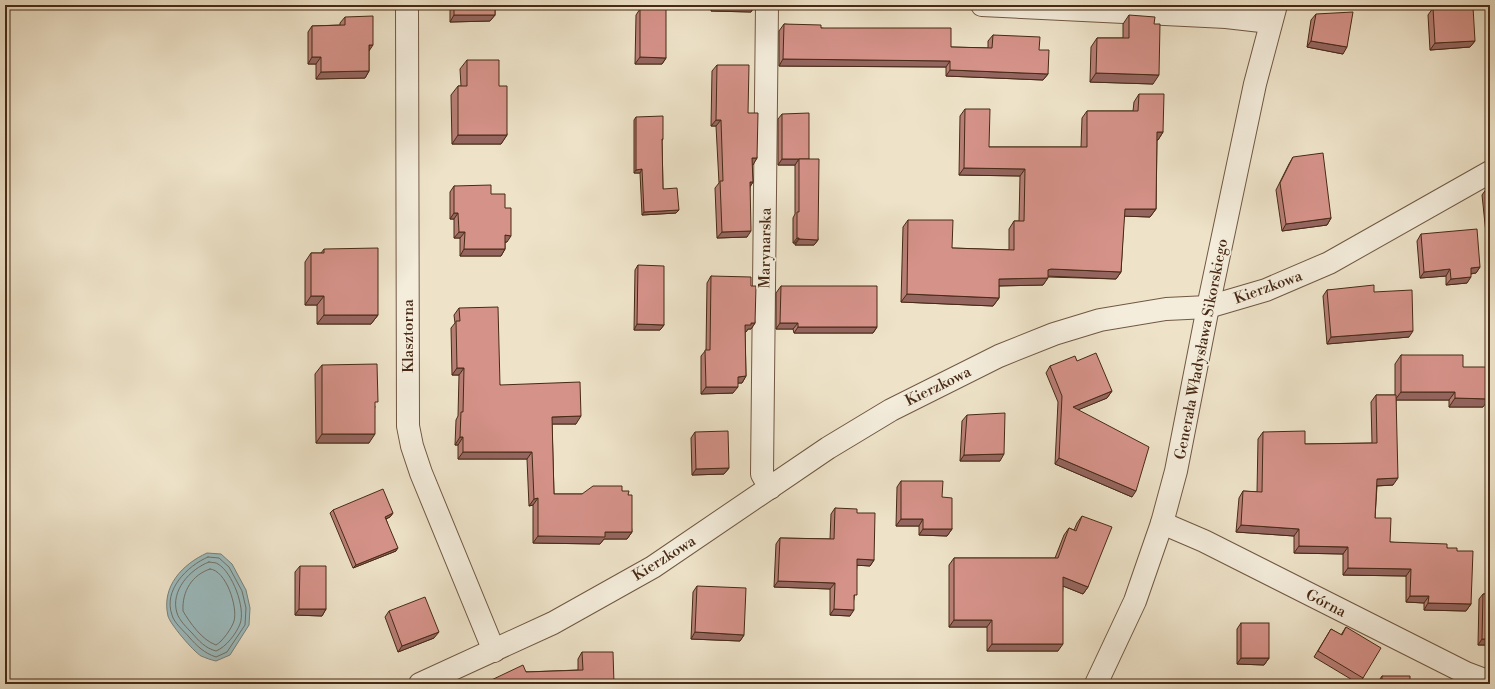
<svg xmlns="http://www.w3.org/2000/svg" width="1495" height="689" font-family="'Libre Bodoni',serif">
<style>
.water{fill:#9cbcbf;stroke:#7a827b}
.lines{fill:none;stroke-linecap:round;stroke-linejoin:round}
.shore{stroke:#72736a;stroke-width:1}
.minor-casing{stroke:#715842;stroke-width:24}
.tertiary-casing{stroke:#715842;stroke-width:24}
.minor{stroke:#f4eddc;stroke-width:22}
.tertiary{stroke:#f4eddc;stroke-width:22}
.wall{fill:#b77e76;stroke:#472a15}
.shaded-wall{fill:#956660;stroke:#472a15}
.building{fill:#d59289;stroke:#472a15}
.labels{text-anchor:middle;stroke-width:3.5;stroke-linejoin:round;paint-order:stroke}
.street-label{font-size:15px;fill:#472a15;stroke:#f4eddc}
</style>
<rect width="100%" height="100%" fill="#eee3c9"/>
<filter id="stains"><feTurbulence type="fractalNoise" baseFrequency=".005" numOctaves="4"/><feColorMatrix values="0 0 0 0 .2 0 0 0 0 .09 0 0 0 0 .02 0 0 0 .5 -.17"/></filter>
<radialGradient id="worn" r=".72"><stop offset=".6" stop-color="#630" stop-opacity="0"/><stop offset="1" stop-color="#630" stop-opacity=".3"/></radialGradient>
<path class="water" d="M207,553L221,554L232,564L246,590L250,608L249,625L230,655L216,661C211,660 206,658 201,656C193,651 170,624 168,616C161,586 183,564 207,553Z"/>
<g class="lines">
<g class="shore">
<path d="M208,557L219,558L229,567L242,591L246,608L245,625L227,652L216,657C204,653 197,646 189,637C184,631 174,623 172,615C163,590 187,566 208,557Z"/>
<path d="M209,562C212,563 216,562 218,564C232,572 246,608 240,624C236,634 226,647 216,651C205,648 199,641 192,633C187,628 179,620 177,613C170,591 190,569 209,562Z"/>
<path d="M210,569C226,570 238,607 234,621C232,628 222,642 216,645C202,640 190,623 183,611C182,591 192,575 210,569Z"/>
</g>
<g class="minor-casing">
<g id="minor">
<path d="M407,5L408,426L412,446L421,473L494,651"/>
<path d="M767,5L762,474L770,488"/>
<path d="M982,5L1226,17L1270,22"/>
<path d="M1162,523L1204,541L1466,673L1490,682"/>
<path d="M420,684L553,623L653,567L828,448L891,410L999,356L1054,334L1100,320L1166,309L1208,307L1266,290L1329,263L1490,172"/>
</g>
</g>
<g class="tertiary-casing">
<path id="tertiary" d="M1096,684L1135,601L1162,523L1176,471L1208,307L1255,84L1276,5"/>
</g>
<use href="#minor" class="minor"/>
<use href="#tertiary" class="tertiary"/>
</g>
<g class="wall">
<path d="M450,5H495V15L490,21L450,22Z"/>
<path d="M711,5H755L751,12L711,11Z"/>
<path d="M1433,8L1475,41L1470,47L1430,50L1428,15Z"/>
<path d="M640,9L666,58L662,64H635L636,15Z"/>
<path d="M1316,14L1343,54L1307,47L1311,20Z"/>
<path d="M1129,15L1153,84L1090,82L1091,47L1097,38H1123V24Z"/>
<path d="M345,17L369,51V71L365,78L316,79V64H308V32L312,26L340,25V23Z"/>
<path d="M784,24L821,28L951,47L988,48V41L993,35L1039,50L1048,74L1043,80L946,76V67L779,66V31Z"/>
<path d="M467,60L499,86L507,135L501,144H452L451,95L458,86H461L460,69Z"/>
<path d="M717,65L748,113L757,158L752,165L753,182L750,187L747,237L717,238L715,188L719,183L716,126H711L712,71Z"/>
<path d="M1139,94L1163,132L1158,140H1157L1156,209L1150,217L1124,216L1121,272L1116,279L1048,277L1043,285L999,286V298L993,306L901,302L903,227L908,220L952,248L1009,250V229L1014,221H1019L1020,176L959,175L960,116L965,109L989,147H1081L1082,118L1087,111H1133L1134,102Z"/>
<path d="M782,114L809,159L818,240L814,245H795V243H793V218L795,214V165H778V119Z"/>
<path d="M636,117L663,139L662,141L663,189L676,213L642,215L640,173H634V120Z"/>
<path d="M1293,157L1331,218L1327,225L1282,231L1276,190L1289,164Z"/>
<path d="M454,186L491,194L507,242H505V249L501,256H460V238H454V219H450V192Z"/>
<path d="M1487,188H1490V243H1487L1482,195Z"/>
<path d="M1421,234L1480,267L1476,273L1471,274L1467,283L1446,285V276L1420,278L1417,241Z"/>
<path d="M324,249L378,315L371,324H317V305H305V262L311,253H321Z"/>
<path d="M638,265L664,325L660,330H634L635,270Z"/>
<path d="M711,276L751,286L755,323L751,329H748L746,332H745L746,376L742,383H738L733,393L701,394V356L706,350L707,283Z"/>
<path d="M781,286L877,327L873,333H794L793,329H776V293Z"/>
<path d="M1327,290L1374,292L1409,337L1327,344L1323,296Z"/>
<path d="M459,308L500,385L576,424H552L554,494H582L622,491L628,495L632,532L627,539H604L600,544L533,543V505L529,506L527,459H458V445H455L456,420L458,416L459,375H452L451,328L455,323L454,315Z"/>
<path d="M1401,355L1463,367L1483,407H1449V400H1396L1393,485L1377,486L1375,518L1390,542L1447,548L1457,551L1471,604L1466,611L1424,610V603L1406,602V576L1343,575V554L1294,553V536L1236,532L1239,498L1243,491L1257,492L1258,439L1263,432L1305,444L1372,443L1371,402L1376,395H1395V364Z"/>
<path d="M1077,361L1112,391L1107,398L1077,410L1132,497L1055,464L1058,402L1046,373L1050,366Z"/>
<path d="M322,365L375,406L369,443H316L315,374Z"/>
<path d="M967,415L1000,461H960L962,421Z"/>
<path d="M695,432L729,468L724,474L692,475L691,438Z"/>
<path d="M901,481L942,497L952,529L947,536L919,535V526H896L897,487Z"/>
<path d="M835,508L857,513L874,560L870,566L857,565L854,599L850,616L830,615V589L774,587L776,544L780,538L830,539L831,514Z"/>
<path d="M333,510L393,513L390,517L386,519L396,551L353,568L330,513Z"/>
<path d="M1082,516L1088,587L1083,594L1063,586L1058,651H987V627H949V565L954,558H1055L1064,535L1069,528L1074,530L1077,523Z"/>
<path d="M300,566L326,609L322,616L295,615V572Z"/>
<path d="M697,586L744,635L740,641L691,639L693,592Z"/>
<path d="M1483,594H1490V651H1487V645H1478L1479,599Z"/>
<path d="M389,611L434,638L398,652L385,617Z"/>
<path d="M1241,623L1269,658L1264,665L1237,664V629Z"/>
<path d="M1346,627L1363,678L1359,684L1314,657L1331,629L1341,635Z"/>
<path d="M582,652L614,684L526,672L578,670V659Z"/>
<path d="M1382,676L1410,684H1378V682Z"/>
</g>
<g class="shaded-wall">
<path d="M716,5H755L751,12L711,11Z"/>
<path d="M454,15H495L490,21L450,22Z"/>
<path d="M1311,41L1347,47L1343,54L1307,47Z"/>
<path d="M1475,41L1470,47L1430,50L1435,43Z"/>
<path d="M369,45H373L369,51Z"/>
<path d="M312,57H321L316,64H308Z"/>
<path d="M640,57L666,58L662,64H635Z"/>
<path d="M783,59L950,61L946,67L779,66Z"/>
<path d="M950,70L1048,74L1043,80L946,76Z"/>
<path d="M369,71L365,78L316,79L321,72Z"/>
<path d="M1096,73L1159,75L1153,84L1090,82Z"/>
<path d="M716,120H721L716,126H711Z"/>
<path d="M1157,132H1163L1158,140H1152Z"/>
<path d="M458,135H507L501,144H452Z"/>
<path d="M752,158H757L753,165H748Z"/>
<path d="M782,159H799L795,165H778Z"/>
<path d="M964,168L1025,169L1020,176L959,175Z"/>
<path d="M642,169L640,173H634L636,170Z"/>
<path d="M750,182H753L749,188Z"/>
<path d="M1125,209H1156L1150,217L1120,216Z"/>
<path d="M679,210L676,213L642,215L644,212Z"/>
<path d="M454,213H458L454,219H450Z"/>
<path d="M1331,218L1327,225L1282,231L1286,224Z"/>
<path d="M751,231L747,237L717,238L722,232Z"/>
<path d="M459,232H465L460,238H454Z"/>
<path d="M505,235L511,236L507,242H501Z"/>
<path d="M797,238H799L795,243H793Z"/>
<path d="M799,239L818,240L814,245H795Z"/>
<path d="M1490,239V243H1487Z"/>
<path d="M464,249H505L501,256H460Z"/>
<path d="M1480,267L1476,273L1466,274L1471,268Z"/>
<path d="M1051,269L1121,272L1116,279L1046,276L1048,270Z"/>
<path d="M1450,269L1446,276L1420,278L1424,272Z"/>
<path d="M1471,277L1467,283L1446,285L1451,279Z"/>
<path d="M1048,278L1043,285L994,286L999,279Z"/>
<path d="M907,294L999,298L993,306L901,302Z"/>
<path d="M311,296H324L317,305H305Z"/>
<path d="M324,315H378L371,324H317Z"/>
<path d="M751,323H755L751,329H748L746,332H741L745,325Z"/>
<path d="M780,323H798L793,329H776Z"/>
<path d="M637,324L664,325L660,330H634Z"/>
<path d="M798,327H877L873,333H794Z"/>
<path d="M1413,331L1409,337L1327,344L1331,337Z"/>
<path d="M457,368H464L459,375H452Z"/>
<path d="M746,376L742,383H733L738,377Z"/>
<path d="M706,387H738L733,393L701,394Z"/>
<path d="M1112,391L1107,398L1068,414L1073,407Z"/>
<path d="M1401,392H1455L1449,400H1395Z"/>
<path d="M1455,398L1489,399L1483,407H1449Z"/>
<path d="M581,416L576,424H547L552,417Z"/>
<path d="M322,434H375L369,443H316Z"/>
<path d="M460,437H463L458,445H455Z"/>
<path d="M463,452H532L527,459H458Z"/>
<path d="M1004,454L1000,461H960L964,455Z"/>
<path d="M1059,458L1136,491L1132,497L1055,464Z"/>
<path d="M729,468L724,474L692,475L696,469Z"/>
<path d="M1398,478L1393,485L1373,486L1377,479Z"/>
<path d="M538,498L533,505L529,506L534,499Z"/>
<path d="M393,513L390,517L383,520L385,517Z"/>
<path d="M901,519H923L919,526H896Z"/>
<path d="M1241,525L1299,529L1294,536L1236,532Z"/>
<path d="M923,529H952L947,536L919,535Z"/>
<path d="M605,532H632L627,539H604L600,544L533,543L538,536Z"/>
<path d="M1299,546L1348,547L1343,554L1294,553Z"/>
<path d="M398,548L396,551L353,568L356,565Z"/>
<path d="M857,559L874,560L870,566L853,565Z"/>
<path d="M1348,568L1411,569L1406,576L1343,575Z"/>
<path d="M1063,577L1088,587L1083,594L1058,584Z"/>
<path d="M778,581L835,583L830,589L774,587Z"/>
<path d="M1410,596H1429L1424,603L1406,602Z"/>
<path d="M1428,603L1471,604L1466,611L1424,610Z"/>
<path d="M299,609H326L322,616L295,615Z"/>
<path d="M834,609L854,610L850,616L830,615Z"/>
<path d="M954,620H992L987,627H949Z"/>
<path d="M439,632L434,638L398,652L402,646Z"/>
<path d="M695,632L744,635L740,641L691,639Z"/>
<path d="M1482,639H1490V640L1487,645H1478Z"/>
<path d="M992,644H1063L1058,651H987Z"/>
<path d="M1490,646V651H1487Z"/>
<path d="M1241,658H1269L1264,665L1237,664Z"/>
</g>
<g class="building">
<rect x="454" y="5" width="41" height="10"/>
<path d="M1473,7L1475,41L1435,43L1433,8Z"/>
<path d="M640,9H666V58L640,57Z"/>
<path d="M1353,12L1347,47L1311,41L1316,14Z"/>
<path d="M1129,15L1155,17L1154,24H1160L1159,75L1096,73L1097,38H1129Z"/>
<path d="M373,16V45H369V71L321,72V57H312V26L345,25V17Z"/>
<path d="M784,24L821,25V28H951V47L992,48L993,35L1040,37L1039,50H1049L1048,74L950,70V61L783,59Z"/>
<path d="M467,60H499V86H507V135H458V86H467Z"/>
<path d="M717,65H749L748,113H758L757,158H752L753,182H750L751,231L722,232L720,181H723L721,120H716Z"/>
<path d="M1139,94H1164L1163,132H1157L1156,209H1125L1121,272L1051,269L1048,270V278L999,279V298L907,294L908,220H953L952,248L1014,250V221H1024L1025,169L964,168L965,109H990L989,147H1087V111H1138Z"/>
<path d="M809,113V159H782V114Z"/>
<path d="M663,116V139H662L663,189L677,188L679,210L644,212L642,169L636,170V117Z"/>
<path d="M1323,153L1331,218L1286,224L1280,183L1293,157Z"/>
<path d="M799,159H819L818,240L799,239V238H797V212H799Z"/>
<path d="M491,185V194H505V208H511V236L505,235V249H464L465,232H459L458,213H454V186Z"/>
<path d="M1487,188H1490V225Z"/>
<path d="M1477,229L1480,267L1471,268V277L1451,279L1450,269L1424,272L1421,234Z"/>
<path d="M378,248V315H324V296H311V253H324V249Z"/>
<path d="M638,265L664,266V325L637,324Z"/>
<path d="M711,276L751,277V286H756L755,323H751V325H745L746,376L738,377V387H706L705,350H710Z"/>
<path d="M1374,285V292L1412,290L1413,331L1331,337L1327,290Z"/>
<path d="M781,286H877V327H798V323H780Z"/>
<path d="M498,307L500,385L580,382L581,416L552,417L554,494H582L593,486H622V491H629L628,495H632V532H605V537L538,536V498L534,499L532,452H463V437H460L461,412H463L464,368H457L456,321H460L459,308Z"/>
<path d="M1096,353L1112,391L1073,407L1149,447L1136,491L1059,458L1062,396L1050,366L1075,356L1077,361Z"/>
<path d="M1401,355H1463V367H1489V399L1455,398V392H1401Z"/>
<path d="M377,364L378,402H375V434H322V365Z"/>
<path d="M1376,395H1396L1398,478L1377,479L1375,518H1391L1390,542L1447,544V548H1457V551H1473L1471,604L1428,603L1429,596H1410L1411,569L1348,568V547L1299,546V529L1241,525L1243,491L1262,492L1263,432L1305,431V444L1377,443Z"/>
<path d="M1005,413L1004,454L964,455L967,415Z"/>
<path d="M728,431L729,468L696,469L695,432Z"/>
<path d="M901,481H943L942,497L952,498V529H923V519H901Z"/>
<path d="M383,489L393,513L385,517L398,548L356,565L333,510Z"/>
<path d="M835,508L857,509V513H875L874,560L857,559V595H854V610L834,609L835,583L778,581L780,538L834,539Z"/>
<path d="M1082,516L1112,527L1088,587L1063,577V644H992V620H954V558H1058L1069,528L1076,531Z"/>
<path d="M300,566H326V609H299Z"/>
<path d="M697,586L746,588L744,635L695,632Z"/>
<path d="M1483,594H1490V639H1482Z"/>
<path d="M425,597L439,632L402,646L389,611Z"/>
<rect x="1241" y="623" width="28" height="35"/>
<path d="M1346,627L1381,648L1363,678L1318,651L1331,629L1342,635Z"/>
<path d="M582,652H613L614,684H483L523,665L526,672L583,670Z"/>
<path d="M1382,676H1410V684H1365H1382Z"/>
<path d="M967,680L973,684H964Z"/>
<path d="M763,683L784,684H763Z"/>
</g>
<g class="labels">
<g class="street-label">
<text transform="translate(765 248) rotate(-89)" y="5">Marynarska</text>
<text transform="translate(1268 287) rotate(-20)" y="5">Kierzkowa</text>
<text transform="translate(408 336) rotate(-90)" y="5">Klasztorna</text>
<text transform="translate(1201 349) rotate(-79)" y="5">Generała Władysława Sikorskiego</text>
<text transform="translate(938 386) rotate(-26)" y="5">Kierzkowa</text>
<text transform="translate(664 558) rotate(-32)" y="5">Kierzkowa</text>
<text transform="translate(1326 603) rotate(27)" y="5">Górna</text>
</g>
</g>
<rect width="1495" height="689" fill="none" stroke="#eee3c9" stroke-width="20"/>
<rect x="6" y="6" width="1483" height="677" fill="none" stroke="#472a15" stroke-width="2"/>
<rect x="10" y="10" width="1475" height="669" fill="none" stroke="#472a15"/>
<rect width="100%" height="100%" filter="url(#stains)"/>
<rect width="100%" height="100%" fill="url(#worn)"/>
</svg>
